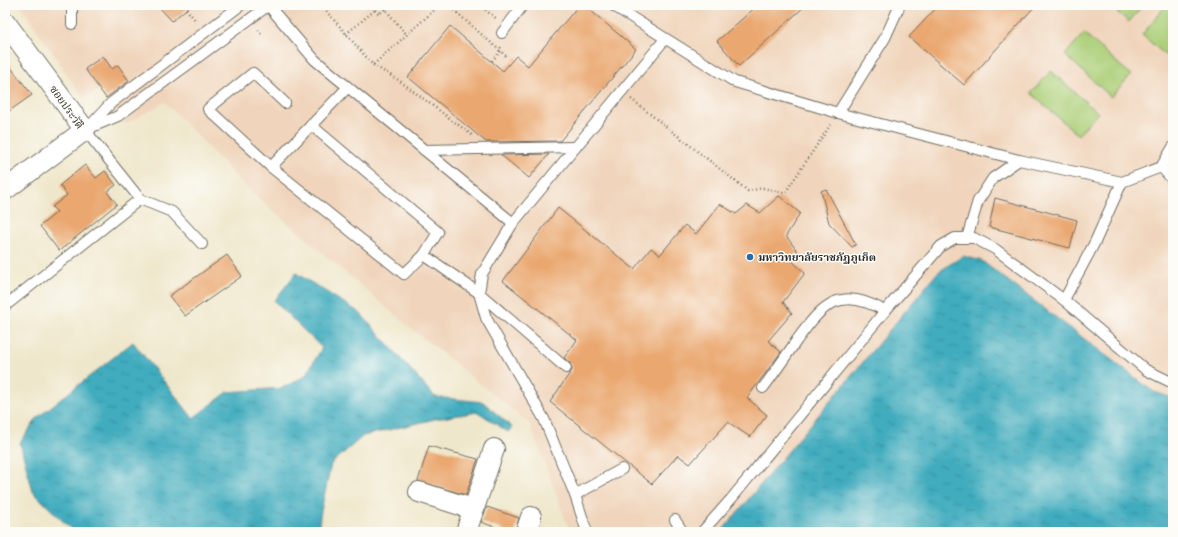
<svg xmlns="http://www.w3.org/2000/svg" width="1178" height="537" font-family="'Old Standard TT','Noto Serif Thai',serif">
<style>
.built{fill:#f0d5bc}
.garden{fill:#accf78;stroke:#6c7d52}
.water{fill:url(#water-ripples);stroke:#356c74}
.building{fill:#eaa76f}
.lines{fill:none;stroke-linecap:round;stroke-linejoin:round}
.lane-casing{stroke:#706d63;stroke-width:12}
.street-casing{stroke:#706d63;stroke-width:22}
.path{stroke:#706d63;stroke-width:2.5;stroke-dasharray:1 3;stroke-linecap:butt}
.lane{stroke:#fff;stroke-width:10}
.street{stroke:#fff;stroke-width:20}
.poi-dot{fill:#1f6fb2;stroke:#fdfcf7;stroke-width:1.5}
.labels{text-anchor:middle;stroke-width:3;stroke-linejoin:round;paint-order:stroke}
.street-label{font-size:11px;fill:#2b2b2b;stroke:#fdfcf7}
.poi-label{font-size:11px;font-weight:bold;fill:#2b2b2b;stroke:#fdfcf7;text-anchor:start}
</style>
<defs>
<pattern id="water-ripples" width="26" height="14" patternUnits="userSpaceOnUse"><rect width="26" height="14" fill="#3facbe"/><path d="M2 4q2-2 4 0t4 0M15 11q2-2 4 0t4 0" fill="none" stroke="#358c9b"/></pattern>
</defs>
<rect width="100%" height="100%" fill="#fdfcf7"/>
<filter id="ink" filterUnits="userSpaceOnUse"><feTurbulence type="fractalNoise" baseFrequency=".025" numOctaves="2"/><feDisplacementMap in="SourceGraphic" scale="8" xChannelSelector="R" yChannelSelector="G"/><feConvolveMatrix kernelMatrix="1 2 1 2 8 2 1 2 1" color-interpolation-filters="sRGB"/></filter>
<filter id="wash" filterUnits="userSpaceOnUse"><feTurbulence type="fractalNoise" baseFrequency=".012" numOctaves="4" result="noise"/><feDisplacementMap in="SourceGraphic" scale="16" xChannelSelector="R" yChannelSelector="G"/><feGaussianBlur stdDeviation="0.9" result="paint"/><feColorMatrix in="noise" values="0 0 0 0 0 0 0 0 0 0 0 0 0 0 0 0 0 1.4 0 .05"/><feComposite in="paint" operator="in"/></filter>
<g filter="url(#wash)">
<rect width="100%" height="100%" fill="#efe7cb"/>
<path class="built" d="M20,5H1173V532H570L530,424L407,325L248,189L165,102L126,124L118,116L102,89L83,98Z"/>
<g class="garden">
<path d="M1109,5H1143L1129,22Z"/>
<path d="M1166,5H1173V55L1170,59L1142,35Z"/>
<path d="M1084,33L1131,75L1111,97L1065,55Z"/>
<path d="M1051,71L1098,113L1078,135L1031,93Z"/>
</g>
<g class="water">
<path d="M963,256L982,261L1154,392L1173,398V532H721L938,272Z"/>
<path d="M296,273L360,313L435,397L483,402L512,427L508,432L478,412L435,419L363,436L331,464L320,516L319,532H74L33,492L20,443L38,417L133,342L193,418L228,392L282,388L305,376L322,348L274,301Z"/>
</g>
<g id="blocks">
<g class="building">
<path d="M157,5H191L172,21Z"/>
<path d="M579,5H584L636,49L560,141L486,142L408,77L450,26L503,71L516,56L528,66Z"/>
<path d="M758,5H806L739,66L717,41Z"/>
<path d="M939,5H1036L964,85L909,37Z"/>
<path d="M103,56L112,69L118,65L129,81L106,98L85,69Z"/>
<path d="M5,60L32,95L5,114Z"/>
<path d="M549,154L529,178L501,155Z"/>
<path d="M85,165L96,178L105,171L116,185L107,192L117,204L59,251L40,226L57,212L52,207L67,195L60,185Z"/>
<path d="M826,189L856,245L852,247L829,223L821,191Z"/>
<path d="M779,196L800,213L786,236L798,252L790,259L805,273L783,302L792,313L768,341L781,352L747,398L767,415L750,437L728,422L690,464L678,455L652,484L550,402L572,370L570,363L564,358L577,340L503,281L558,208L634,269L651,248L660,255L685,225L696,234L720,204L736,214L747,205L760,213Z"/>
<path d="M995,198L1077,220L1070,248L989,227Z"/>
<path d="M227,255L242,276L185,316L169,296Z"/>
<path d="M429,446L478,459L466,495L418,481Z"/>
<path d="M487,507L519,518L515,532H509L481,522Z"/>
</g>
</g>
</g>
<g filter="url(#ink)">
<use href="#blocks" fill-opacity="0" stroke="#706d63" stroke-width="1"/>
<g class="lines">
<g class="lane-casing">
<g id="lane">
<path d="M72,5V24"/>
<path d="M268,5L315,60L513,223"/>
<path d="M612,5L735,82L838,113L1019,160L1122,182L1161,167L1173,147"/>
<path d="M502,33L523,5"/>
<path d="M285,103L253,73L208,109L271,167L404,274L424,255L479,293L566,368"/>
<path d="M838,113L885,38L900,5"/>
<path d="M311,125L438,232L424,255"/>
<path d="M88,128L111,103L241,5"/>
<path d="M85,130L118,116L269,5"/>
<path d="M85,130L140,199L172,212L202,244"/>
<path d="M424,150L576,147"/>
<path d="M271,167L348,87"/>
<path d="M1161,167L1173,180"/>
<path d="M967,238L978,201L993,178L1019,160"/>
<path d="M1064,300L1095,242L1122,182"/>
<path d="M5,306L140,199"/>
<path d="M763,388C775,372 786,356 797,340C823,304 840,285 885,311"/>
<path d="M575,495L622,469"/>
<path d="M675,520L683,532"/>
<path d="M587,532L575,495L544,419L486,318L479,293L482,274L513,223L665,39"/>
<path d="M702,532L732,498L885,311L941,246L955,238H974L995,249L1064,300L1146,370L1173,383"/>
</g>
</g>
<g class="street-casing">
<g id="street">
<path d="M5,22L85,130L5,190"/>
<path d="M419,492L473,509"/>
<path d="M466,532L494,449"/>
<path d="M526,532L531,517"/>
</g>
</g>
<g class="path">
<path d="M295,5L297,7"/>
<path d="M321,5L373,65L440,5"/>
<path d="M389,5L385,9L407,35"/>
<path d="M448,5L506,56"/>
<path d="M479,5L497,19"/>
<path d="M186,9L196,21"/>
<path d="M375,10L379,14L385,9"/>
<path d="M258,30L262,34"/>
<path d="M346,34L375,10L372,5"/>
<path d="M492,61L500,52L501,45"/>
<path d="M373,65L397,79L472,135"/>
<path d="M631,99L748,191L763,188L785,193L831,124"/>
</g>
<use href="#lane" class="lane"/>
<use href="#street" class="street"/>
</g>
</g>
<circle class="poi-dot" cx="750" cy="257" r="4"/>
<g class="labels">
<g class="street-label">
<text transform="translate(67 107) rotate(55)" y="4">ซอยประวัติ</text>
</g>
<g class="poi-label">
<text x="758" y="261">มหาวิทยาลัยราชภัฏภูเก็ต</text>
</g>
</g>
<rect width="1178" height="537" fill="none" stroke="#fdfcf7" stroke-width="20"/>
</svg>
